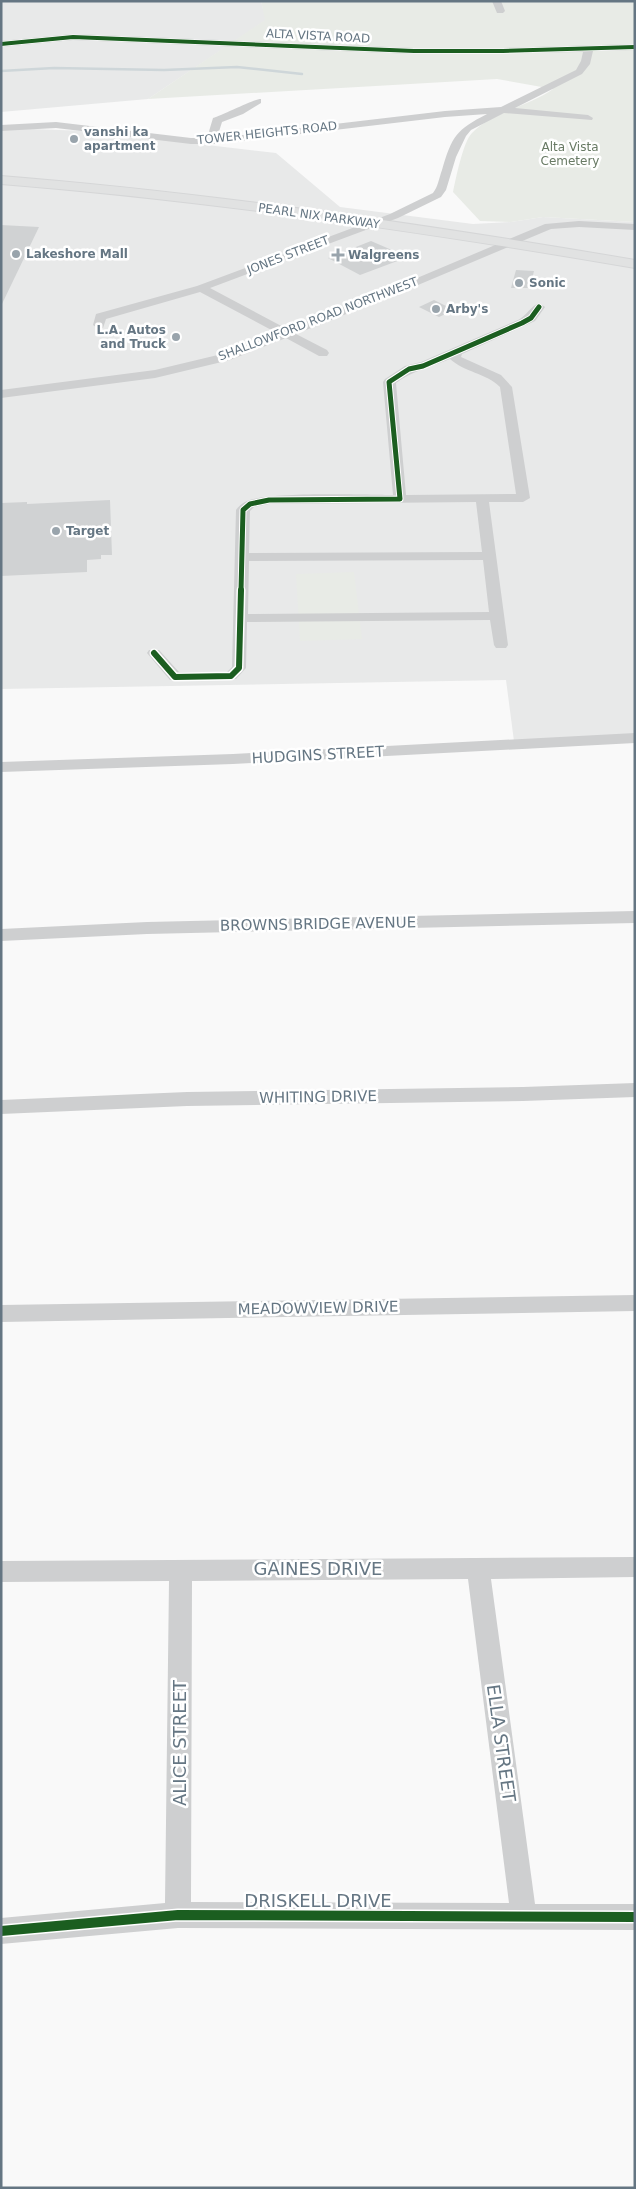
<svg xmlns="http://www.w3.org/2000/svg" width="636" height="2189" font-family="'DejaVu Sans',sans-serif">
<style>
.built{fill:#e8e9e9}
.green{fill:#e8ebe6}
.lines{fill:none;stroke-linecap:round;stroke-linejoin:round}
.stream{stroke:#ced6d9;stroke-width:2.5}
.building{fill:#d0d2d3}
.major-casing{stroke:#d5d6d7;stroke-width:2}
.minor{fill:#cecfd0;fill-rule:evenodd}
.major{fill:#e1e2e2;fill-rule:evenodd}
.cycleway-far3-casing{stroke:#fff;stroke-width:5.5}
.cycleway-far2-casing{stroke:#fff;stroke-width:7}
.cycleway-far1-casing{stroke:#fff;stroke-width:9}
.cycleway-casing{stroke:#fff;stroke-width:13}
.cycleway-far3{stroke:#1b5e20;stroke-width:4}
.cycleway-far2{stroke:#1b5e20;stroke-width:5}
.cycleway-far1{stroke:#1b5e20;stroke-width:6}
.cycleway{stroke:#1b5e20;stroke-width:10}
.poi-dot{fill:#99a4ac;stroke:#fff;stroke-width:2}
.labels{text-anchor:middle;stroke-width:5;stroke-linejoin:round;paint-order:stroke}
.far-street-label{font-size:12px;fill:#657683;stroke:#fff}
.far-poi-label{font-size:12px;font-weight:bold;fill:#657683;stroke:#fff;text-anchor:start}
.far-park-label{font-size:12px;fill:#687a64;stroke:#fff}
.street-label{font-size:15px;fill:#657683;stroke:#fff}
.near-street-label{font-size:18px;fill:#657683;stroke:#fff}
</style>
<rect width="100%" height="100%" fill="#f9f9f9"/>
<g class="built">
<path d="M1,1H261L266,20L148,99L1,112Z"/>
<path d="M1,128L88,131L276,153L340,207L473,224L511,222L543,217L635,222V742L515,749L506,680L1,689Z"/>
</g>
<g class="green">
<path d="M261,1H635V222L543,217L511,222L480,221L453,192C456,178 463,142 472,133C491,112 530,106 553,89L497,79L148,99L265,20Z"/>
<path d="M354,572L362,639L300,641L296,574Z"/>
</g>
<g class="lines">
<path class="stream" d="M1,71L54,68L164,70L237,67L302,74"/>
</g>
<g class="building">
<path d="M1,225L39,227L1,306Z"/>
<path d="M371,241L408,257L360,275L328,258Z"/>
<path d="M516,270L534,271L530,288H511Z"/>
<path d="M434,300L454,310L439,317L419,307Z"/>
<path d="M110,500L112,555H101V559L87,560V572L1,576V503L27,502V504Z"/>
</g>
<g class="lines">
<g class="major-casing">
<path id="major" d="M1,176C213,193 425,224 635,260V268C425,232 213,201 1,184Z"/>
</g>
<g class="minor">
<path d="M492,1H501L505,11L503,13H497Z"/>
<path d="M73,34L414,48H503L635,44V50L593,51L590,64L582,74L515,108L588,115L593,118L592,120L504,113L471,130L466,136L456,157L446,190L441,197L398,218L210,288L287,329L391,289L545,224L579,221L635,224V230L579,227L551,229L399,293L296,334L327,350L329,353L327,356H319L286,338L230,360L155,378L1,398V390L155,370L222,354L277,333L200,292L106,319L103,328L99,329L93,325L96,314L197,286L390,214L433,193C438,187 439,178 442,170C452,136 456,130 487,114L445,117L217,144H191L56,128L1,131V125L56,122L191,138H207L213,118C223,115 256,98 261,99V103L243,114L222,122L217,138L445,111L501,107L576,70L581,61L583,52L414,54L73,40L1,47V41Z"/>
<path d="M539,303L545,307L535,321L462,354L461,357L501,375L512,387L530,498L523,502H489L508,645L506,648H496L494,645L490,620L247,622L246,668L236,679L170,680L147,653L149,650H159L179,672H227L232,667L236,510C238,507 241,504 245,502C264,491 365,495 393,495L383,382L385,379L405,366L421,362L518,320C526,316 532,305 539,303ZM450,359C464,372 486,373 500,387L516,494L406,495L396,383C412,371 431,367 450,359ZM476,502L482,552L249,553L250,511L254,507L269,504ZM483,560L489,612L248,614L249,561Z"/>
<path d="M635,733V743L233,764L1,772V762L233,754Z"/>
<path d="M635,911V923L147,934L1,941V929L147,922Z"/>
<path d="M635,1083V1097L523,1101L187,1106L1,1114V1100L187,1092L523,1087Z"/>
<path d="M635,1295V1311L1,1322V1305Z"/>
<path d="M635,1557V1577L491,1579L535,1904H635V1930L178,1928L1,1944V1918L165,1903L169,1581L1,1582V1561ZM468,1579L509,1903L191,1902L192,1581Z"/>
</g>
<use href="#major" class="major"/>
<g class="cycleway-far3-casing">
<path id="cycleway-far3" d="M1,44L73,37L414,51H503L635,47"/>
</g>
<g class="cycleway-far2-casing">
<path id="cycleway-far2" d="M241,591L243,510L250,504L269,500L400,499L389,382L409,369L423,366L522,323L531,318L539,307"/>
</g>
<g class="cycleway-far1-casing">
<path id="cycleway-far1" d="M154,653L175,677L231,676L239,668L241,590"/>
</g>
<g class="cycleway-casing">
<path id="cycleway" d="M1,1931L178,1915L635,1917"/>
</g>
<use href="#cycleway-far3" class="cycleway-far3"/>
<use href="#cycleway-far2" class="cycleway-far2"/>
<use href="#cycleway-far1" class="cycleway-far1"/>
<use href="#cycleway" class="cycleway"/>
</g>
<g class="poi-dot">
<circle cx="74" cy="139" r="5"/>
<circle cx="16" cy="254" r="5"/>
<path d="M335.5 247.5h5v5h5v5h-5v5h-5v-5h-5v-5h5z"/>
<circle cx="519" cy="283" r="5"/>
<circle cx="436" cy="309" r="5"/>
<circle cx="176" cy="337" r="5"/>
<circle cx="56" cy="531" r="5"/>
</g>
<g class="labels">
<g class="far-street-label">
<text transform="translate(318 36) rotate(3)" y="4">ALTA VISTA ROAD</text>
<text transform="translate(267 133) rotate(-6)" y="4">TOWER HEIGHTS ROAD</text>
<text transform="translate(319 216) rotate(8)" y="4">PEARL NIX PARKWAY</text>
<text transform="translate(288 255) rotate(-21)" y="4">JONES STREET</text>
<text transform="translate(318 319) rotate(-21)" y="4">SHALLOWFORD ROAD NORTHWEST</text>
</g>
<g class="far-poi-label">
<text x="84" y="136">vanshi ka<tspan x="84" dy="14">apartment</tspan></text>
<text x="26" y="258">Lakeshore Mall</text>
<text x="348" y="259">Walgreens</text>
<text x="529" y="287">Sonic</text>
<text x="446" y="313">Arby's</text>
<text x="166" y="334" text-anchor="end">L.A. Autos<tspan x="166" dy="14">and Truck</tspan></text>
<text x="66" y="535">Target</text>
</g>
<g class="far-park-label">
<text x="570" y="151">Alta Vista<tspan x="570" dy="14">Cemetery</tspan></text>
</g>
<g class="street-label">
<text transform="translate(318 755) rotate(-3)" y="5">HUDGINS STREET</text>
<text transform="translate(318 924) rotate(-1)" y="5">BROWNS BRIDGE AVENUE</text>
<text transform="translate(318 1097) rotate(-1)" y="5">WHITING DRIVE</text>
<text transform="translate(318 1308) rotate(-1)" y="5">MEADOWVIEW DRIVE</text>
</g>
<g class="near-street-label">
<text x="318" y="1575">GAINES DRIVE</text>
<text transform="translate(180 1743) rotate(-90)" y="6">ALICE STREET</text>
<text transform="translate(501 1743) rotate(82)" y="6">ELLA STREET</text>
<text x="318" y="1907">DRISKELL DRIVE</text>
</g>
</g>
<rect width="636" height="2189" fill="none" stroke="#657683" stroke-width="5"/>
</svg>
